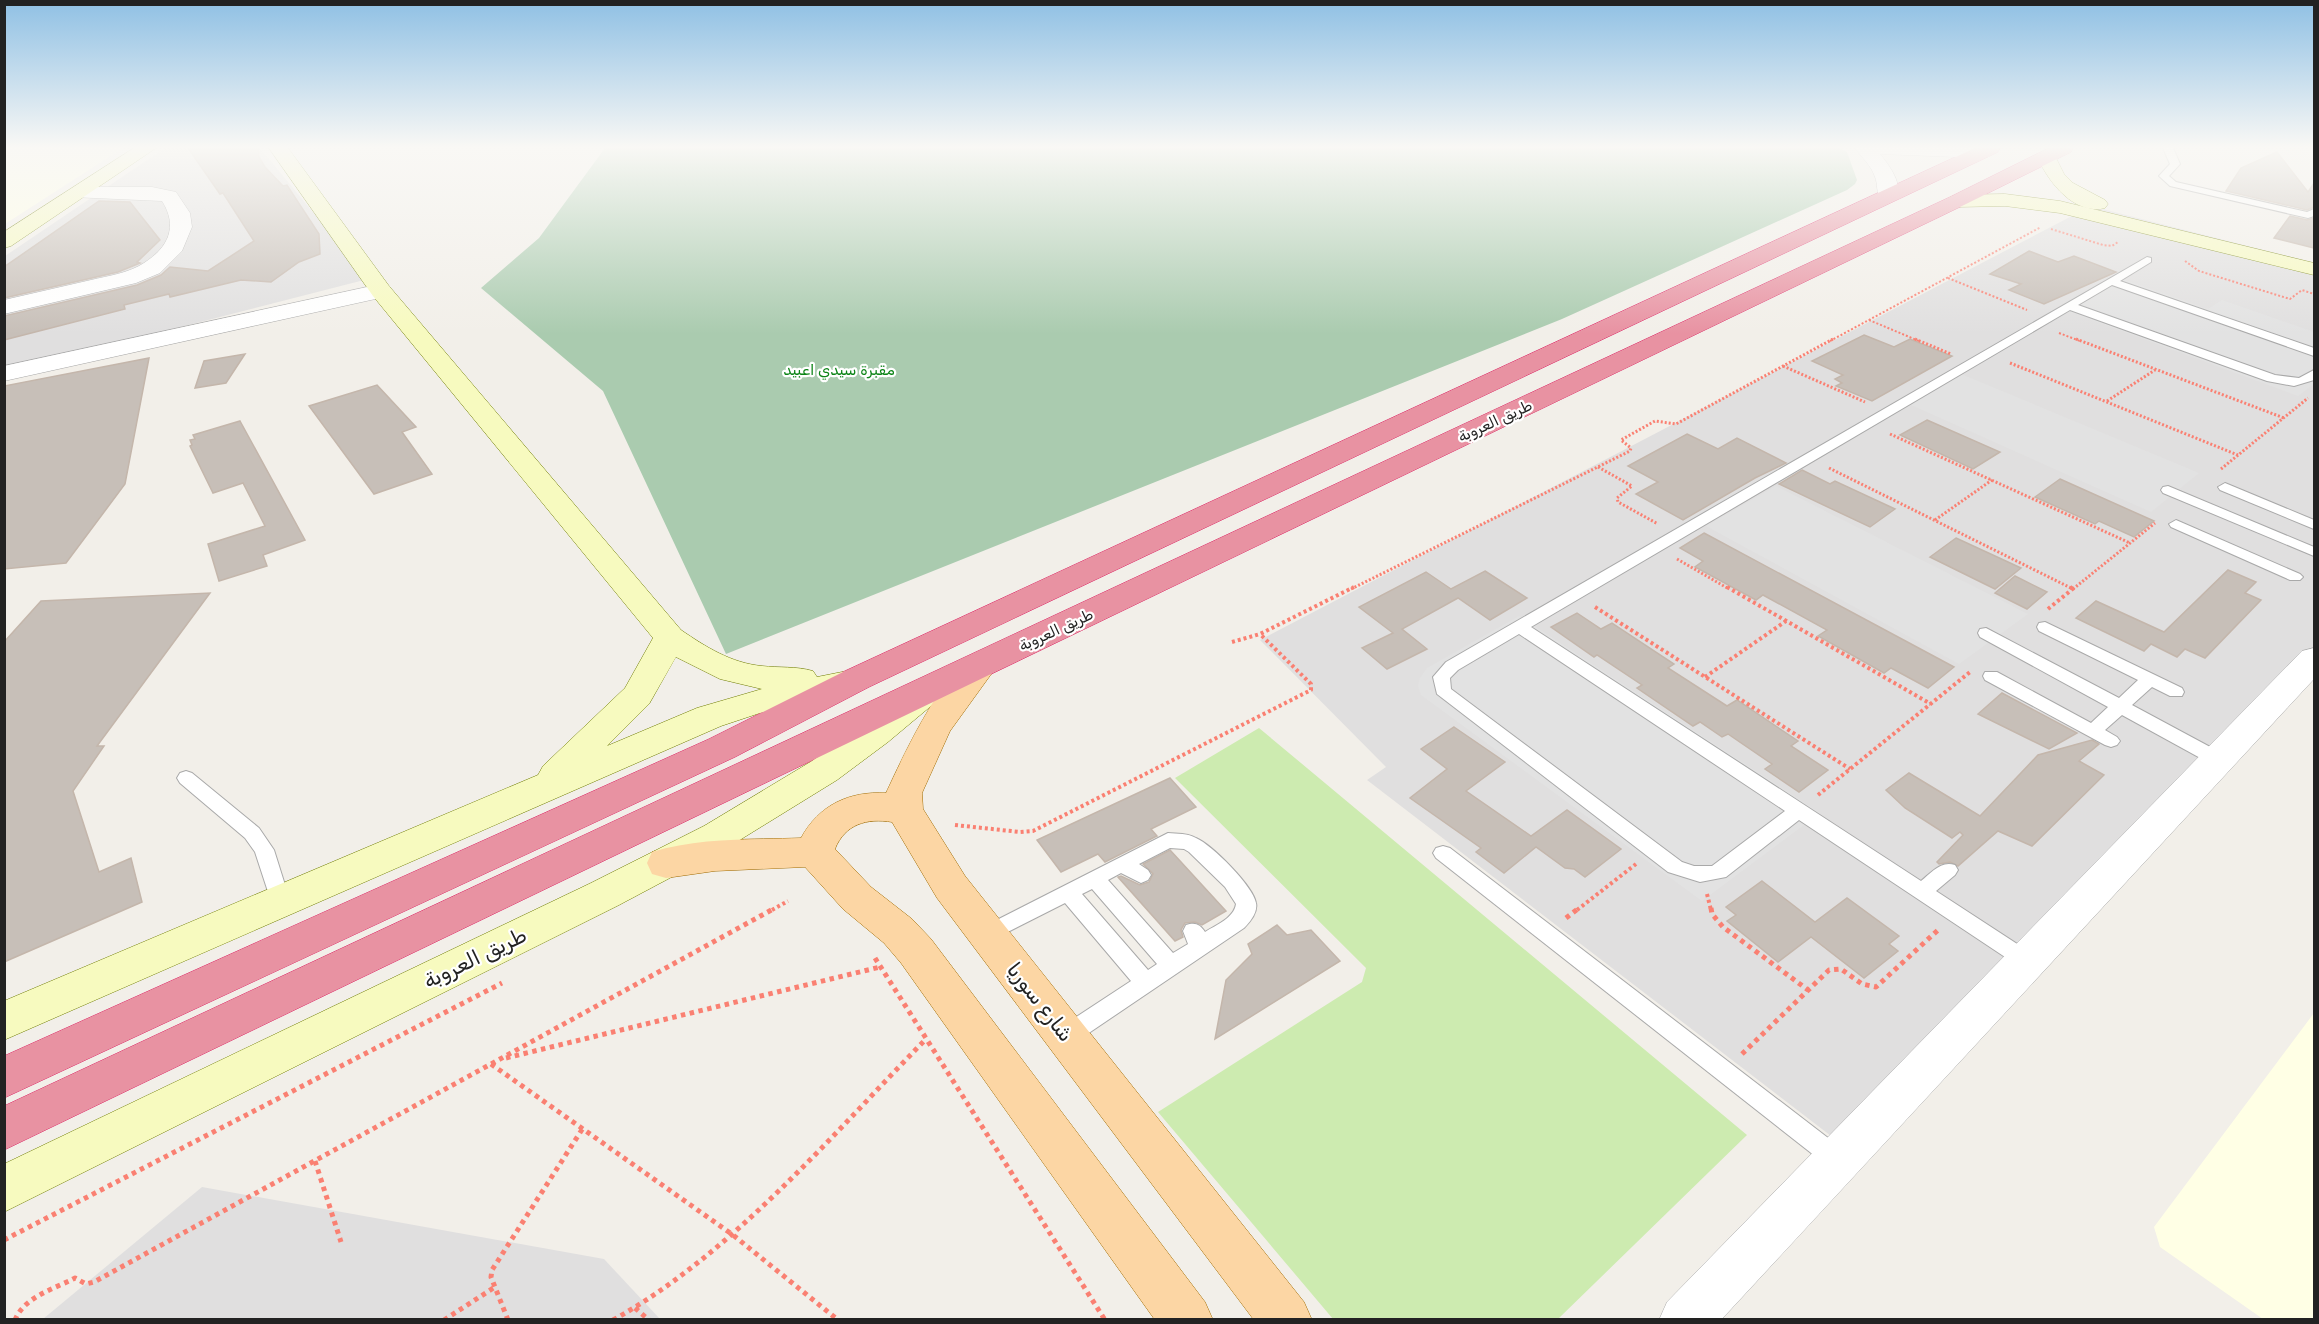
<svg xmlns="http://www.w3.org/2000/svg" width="2319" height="1324" font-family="Rubik,Vazirmatn,sans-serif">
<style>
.residential{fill:#e0dfdf}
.education{fill:#ffffe5}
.grass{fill:#cdebb0}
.cemetery{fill:#aacbaf}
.parking{fill:#e2e2e2}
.building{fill:#c7bfb8;stroke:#c4b6ab;stroke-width:1.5}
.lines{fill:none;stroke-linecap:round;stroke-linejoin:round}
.lane-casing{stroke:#a9a9a9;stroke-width:2}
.street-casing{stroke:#a9a9a9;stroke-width:1}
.secondary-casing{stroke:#707d05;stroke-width:1}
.primary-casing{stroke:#a06b00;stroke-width:1}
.highway-casing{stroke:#dc2a67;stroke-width:1}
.path-far3{stroke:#fa8072;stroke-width:2;stroke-dasharray:2 2;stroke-linecap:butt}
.path-far2{stroke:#fa8072;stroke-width:3;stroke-dasharray:2 2;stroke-linecap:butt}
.path-far1{stroke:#fa8072;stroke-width:4;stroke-dasharray:3 3;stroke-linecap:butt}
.path{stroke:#fa8072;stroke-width:5;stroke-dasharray:4.5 4.5;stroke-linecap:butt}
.lane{fill:#fff;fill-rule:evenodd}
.street{fill:#fff;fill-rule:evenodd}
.secondary{fill:#f7fabf;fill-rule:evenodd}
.primary{fill:#fcd6a4;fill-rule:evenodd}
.highway{fill:#e892a2;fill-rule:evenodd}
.labels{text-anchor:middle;stroke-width:4.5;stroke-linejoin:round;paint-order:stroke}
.far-park-label{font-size:15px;fill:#0c8416;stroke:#fff}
.far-street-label{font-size:15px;fill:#222;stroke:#fff}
.near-street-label{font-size:21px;fill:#222;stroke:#fff}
</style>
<rect width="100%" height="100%" fill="#f2efe9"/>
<g class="residential">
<path d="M165,148H260L368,279L5,372V256Z"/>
<path d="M2091,206L2314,263V659L1848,1149L1367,780L1386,767L1260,640Z"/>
<path d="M202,1187L604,1259L660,1319H43Z"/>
</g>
<g class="education">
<path d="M5,148H123L5,224Z"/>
<path d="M2314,1013V1319H2263L2160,1247L2154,1227Z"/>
</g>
<path class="grass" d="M1259,728L1747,1135L1558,1319H1333L1158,1112L1362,982L1366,968L1175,778Z"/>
<path class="cemetery" d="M605,148H1839L1847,152L1857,180L1855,184L1847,190L1562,319L726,654L603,391L481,288L539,238Z"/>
<g class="parking">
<path d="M2122,279L2208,309L2222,300L2314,332V384L2298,396L2065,310Z"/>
<path d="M1961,374L2199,473L2151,512L1909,404Z"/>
<path d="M1776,486L2028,614L1959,664L1706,526Z"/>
<path d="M1519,616L1820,813L1702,901L1421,695L1418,686L1420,678L1427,668Z"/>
</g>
<g class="building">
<path d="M188,148H258L259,157L265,167L283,186L287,185L319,234L320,254L299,262L271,282L241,280L170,297L169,294L124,305L125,309L4,340V316L137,285L161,275L170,267L208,271L254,241L223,193L220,194Z"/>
<path d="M2277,152L2308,192L2314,183V207L2307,210L2226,191L2241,168Z"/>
<path d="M99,201L130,202L160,240L137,262L140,263L118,272L4,298V267Z"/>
<path d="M2290,216L2307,220L2314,218V248L2274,238Z"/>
<path d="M2029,251L2058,262L2074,256L2116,272L2044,304L2009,290L2021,284L1990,274Z"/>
<path d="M1864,335L1894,347L1910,339L1952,356L1872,401L1836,386L1842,383L1835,379L1843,375L1812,361Z"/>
<path d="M245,354L226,383L195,388L204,361Z"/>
<path d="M149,358L125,484L66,563L4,569V386Z"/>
<path d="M377,385L416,427L402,432L432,474L374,494L309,406Z"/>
<path d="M1927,420L2000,452L1973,469L1900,435Z"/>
<path d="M240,421L305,540L263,555L267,566L219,581L208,544L265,526L243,483L213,493L190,446L192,445L190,440L195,439L193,435Z"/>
<path d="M1687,434L1718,449L1737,438L1786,463L1755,478L1683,520L1636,494L1658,482L1628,466Z"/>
<path d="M1802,470L1830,484L1835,481L1895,509L1870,527L1779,484Z"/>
<path d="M2060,479L2154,521L2134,537L2099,521L2095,524L2035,497Z"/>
<path d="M1704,533L1954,667L1928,688L1891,668L1884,673L1818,636L1827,630L1763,595L1756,600L1695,567L1703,561L1680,548Z"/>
<path d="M1956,538L2021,568L1995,589L1930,557Z"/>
<path d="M2228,570L2256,582L2245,593L2261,600L2205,658L2185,649L2177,657L2151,644L2144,651L2076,618L2096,601L2164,632Z"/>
<path d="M1485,571L1527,598L1490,620L1458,598L1402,629L1427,649L1387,669L1362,648L1393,633L1359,607L1426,572L1451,589Z"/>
<path d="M2015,576L2047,592L2027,609L1995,593Z"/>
<path d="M210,593L97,746H104L73,791L99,872L131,858L142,902L4,962V642L41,601Z"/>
<path d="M1577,613L1601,629L1612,623L1674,664L1668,668L1727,706L1737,700L1798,741L1791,746L1828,770L1799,792L1765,769L1772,764L1728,734L1722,737L1700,722L1693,726L1637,688L1642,685L1597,655L1594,657L1551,627Z"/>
<path d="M2002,693L2077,733L2049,749L1978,714Z"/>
<path d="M1454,727L1505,762L1466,791L1531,836L1567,810L1621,849L1585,877L1574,869L1565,868L1536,847L1504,873L1476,852L1481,848L1410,798L1447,769L1421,749Z"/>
<path d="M2092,740L2099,744L2079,761L2104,775L2032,846L1998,831L1958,866L1950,862L1939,864L1937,862L1963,835L1960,832L1952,838L1905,808L1886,790L1909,773L1980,816L2038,755Z"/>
<path d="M1170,778L1196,807L1151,829L1157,836L1105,862L1098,854L1061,872L1037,840Z"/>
<path d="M1170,850L1226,911L1202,925L1195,922L1185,923L1181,930L1183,937L1175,941L1118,877L1121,876L1140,885L1149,882L1153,874L1143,864Z"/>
<path d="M1762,881L1815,922L1847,898L1899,936L1889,944L1898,951L1864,978L1811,937L1778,962L1727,921L1736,915L1726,907Z"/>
<path d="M1277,925L1287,935L1311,930L1340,961L1215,1039L1226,980L1252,954L1248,944Z"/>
</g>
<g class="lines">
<g class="lane-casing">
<g id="lane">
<path d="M2163,148H2173L2180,164L2169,176L2176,182L2307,212L2314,209V216L2308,218L2170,186L2159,176L2170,164Z"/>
<path d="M2147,257L2151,258V262L2120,281L2314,348V356L2112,285L2078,305L2275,375L2299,378L2314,370V380L2294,386L2267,381L2070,310L1531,627L1921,881C1931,873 1941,860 1955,865L1958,870L1955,875L1936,891L2034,955L2037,961L2034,967L2027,970L2020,967L1799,820L1726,877L1700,882L1668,872L1437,694L1433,677L1446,662ZM1519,634L1785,811L1712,866H1694L1682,862L1451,689L1450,678L1458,670Z"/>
<path d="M2225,483L2314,520V529L2220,490L2218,487Z"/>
<path d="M2168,486L2314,547V556L2163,493L2161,490L2163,487Z"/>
<path d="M2176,520L2300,574L2303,577L2300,580H2290L2171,527L2169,524Z"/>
<path d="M2045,622L2182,688L2184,692L2182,696H2170L2152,687L2132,705L2225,755L2228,760L2225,765L2219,766L2213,765L2122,715L2105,730L2117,737L2120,741L2117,745L2111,747L2105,745L1985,680L1983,676L1985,672H1997L2091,723L2108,707L1980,637L1978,633L1980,629L1986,628L2119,698L2138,680L2039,631L2037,627L2039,623Z"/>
<path d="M186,771L192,773L259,828L274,850L290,901L287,907L280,909L273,907L255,852L245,838L180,783L177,778L180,773Z"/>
<path d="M1168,833C1177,834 1188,833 1196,838C1212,845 1253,886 1256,903C1258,912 1250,922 1244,928L1074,1043L1066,1046L1058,1043L1055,1036L1058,1029L1131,981L1065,903L988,942L981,940L978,934L981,928ZM1170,848L1184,849L1189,852L1225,887L1236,904C1234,918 1216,925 1205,932C1200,924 1195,922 1186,925L1183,931L1188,944L1173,953L1108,880L1121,873L1141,883L1148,880L1151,875L1148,870L1139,864ZM1092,889L1157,964L1148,970L1082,894Z"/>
<path d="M1443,846L1450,848L1845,1151L1849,1159L1845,1167L1837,1170L1829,1167L1436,858L1433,853L1436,848Z"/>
</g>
</g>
<g class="street-casing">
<g id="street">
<path d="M1855,148H1990L1992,152L1990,156L1983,158L1880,154C1889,165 1905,186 1895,200H1881C1876,193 1878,184 1875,177C1871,165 1862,158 1855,148Z"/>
<path d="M79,187H152L176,192L190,213L192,227L182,251L160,273L136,283L4,314V300C33,293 62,287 91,280C108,276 129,273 144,263C169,247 178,226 162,201L72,197L69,193L72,189Z"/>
<path d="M381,284L389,286L392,291L389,296L4,381V366Z"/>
<path d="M2314,648V679L1721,1320H1659L1667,1302L2302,651Z"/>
</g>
</g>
<g class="secondary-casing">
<g id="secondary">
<path d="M134,148H156L11,246L4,248V232Z"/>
<path d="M269,148H288L389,286L681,630C706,647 731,663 762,666C779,668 796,666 813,671L817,677L847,671L859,674L864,682L859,690L760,713L721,726L4,1040V1001L538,775L543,766L625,688L653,638L373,296ZM676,657L720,679L762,689L697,708L607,746L649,704Z"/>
<path d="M2047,152L2054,154L2064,174L2073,183L2105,200L2108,204L2105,208C2075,216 2048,182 2038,158L2040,154Z"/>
<path d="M2005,194L2060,201L2314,263V275L2060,213L2005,206L1957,207L1950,205L1947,201L1950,197L1957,195Z"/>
<path d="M925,681L937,685L942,693L937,701L888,742L837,780L730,846L619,905L4,1212V1164L591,883L704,826L812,761L863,725L913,685Z"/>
</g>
</g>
<g class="primary-casing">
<path id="primary" d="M980,655L992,658L997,666L950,731L922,793L923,809L965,876L1304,1302L1312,1320H1254L937,898L892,822C867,818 845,824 835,849L871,887L912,919L931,939L1205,1302L1213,1320H1155L901,963L884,943L843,909L805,867L715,871L666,878L652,874L647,863L652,852C699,837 752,840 801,838C819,805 849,791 886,793C902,759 944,665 980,655Z"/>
</g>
<g class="highway-casing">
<g id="highway">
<path d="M1975,148H2000L1998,152L869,687L735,757L4,1098V1056L709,739L845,671Z"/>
<path d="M2049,148H2073L2071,152L1964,205L4,1150V1106L1950,197Z"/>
</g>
</g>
<g class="path-far3">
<path d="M2051,229L2103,245L2112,246L2118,242"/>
<path d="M2185,261L2199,271L2290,299L2302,290L2314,294"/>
<path d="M1948,278L2027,310"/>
<path d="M1869,320L1919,341"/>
<path d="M2059,333L2080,341"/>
<path d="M1830,341L2041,227"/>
</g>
<g class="path-far2">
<path d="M1915,339L1951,354"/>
<path d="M2076,339L2284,418"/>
<path d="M2010,363L2238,455"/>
<path d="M1783,366L1865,402"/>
<path d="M2107,401L2155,370"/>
<path d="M1890,434L2130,543"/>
<path d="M1598,467L1632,486L1617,498L1618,502L1658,524"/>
<path d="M1829,468L2073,589"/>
<path d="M2221,469L2308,398"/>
<path d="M1935,520L1992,480"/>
<path d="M1677,559L1729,589"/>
<path d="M1351,589L1630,451L1631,448L1621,440L1655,421L1676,424L1833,339"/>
<path d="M2073,589L2155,523"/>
</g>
<g class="path-far1">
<path d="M1727,587L1931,704"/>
<path d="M2070,587L2073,589"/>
<path d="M1595,607L1850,769"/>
<path d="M2048,609L2075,587"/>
<path d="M1232,642L1260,634L1354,587"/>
<path d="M1705,677L1786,621"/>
<path d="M1818,795L1970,672"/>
<path d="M955,825L1020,832L1033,831L1311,690V684L1260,634"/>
<path d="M1707,894L1711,910"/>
<path d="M772,910L788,901"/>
<path d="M1577,910L1636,864"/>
</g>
<g class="path">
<path d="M1711,908L1712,914L1723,927L1808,990"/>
<path d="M1566,918L1579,908"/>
<path d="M875,958L1105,1320"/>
<path d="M1742,1054L1829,970L1841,969L1862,984L1876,987L1938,930"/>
<path d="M506,1058L880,967"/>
<path d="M491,1064L733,1235L838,1320"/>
<path d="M315,1161L341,1242"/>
<path d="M4,1240L502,983"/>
<path d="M635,1308L649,1320"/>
<path d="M15,1320C24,1297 54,1289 75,1278L86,1284L94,1282L775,908"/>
<path d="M444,1320L495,1287"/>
<path d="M508,1320L491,1277L492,1270L583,1128"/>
<path d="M613,1320C732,1254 831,1136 926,1039"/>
</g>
<use href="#lane" class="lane"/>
<use href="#street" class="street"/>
<use href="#secondary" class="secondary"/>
<use href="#primary" class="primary"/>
<use href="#highway" class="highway"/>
</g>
<linearGradient id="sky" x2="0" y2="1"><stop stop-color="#8fc0e4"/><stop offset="0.44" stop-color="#f9f8f5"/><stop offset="1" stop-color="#f9f8f5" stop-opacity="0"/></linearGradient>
<rect width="2319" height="334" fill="url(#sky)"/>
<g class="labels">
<g class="far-park-label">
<text x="839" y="375">مقبرة سيدي اعبيد</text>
</g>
<g class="far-street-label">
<text transform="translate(1495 421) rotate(-25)" y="5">طريق العروبة</text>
<text transform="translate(1056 630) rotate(-25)" y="5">طريق العروبة</text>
</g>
<g class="near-street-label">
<text transform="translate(475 958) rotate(-26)" y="7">طريق العروبة</text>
<text transform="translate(1040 1002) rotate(52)" y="7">شارع سوريا</text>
</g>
</g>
<rect width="2319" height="1324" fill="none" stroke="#222222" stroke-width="12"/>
</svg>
